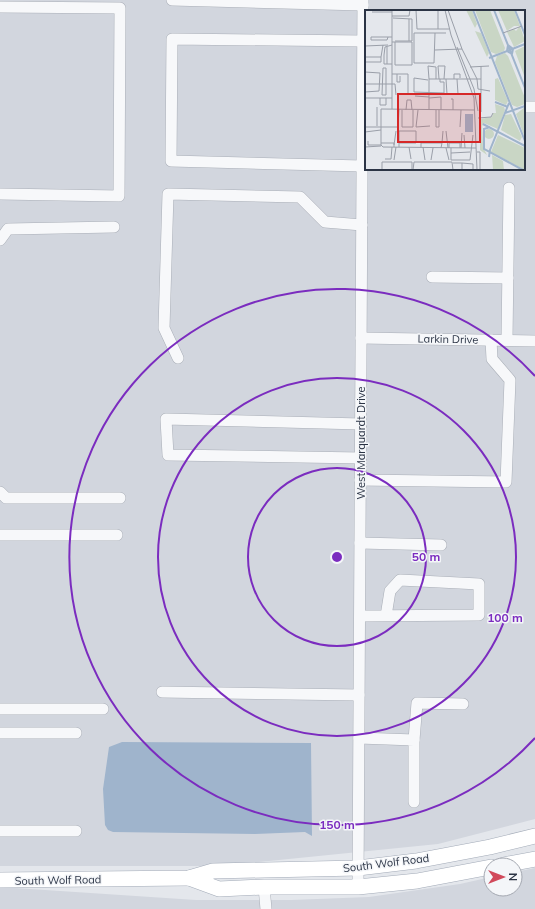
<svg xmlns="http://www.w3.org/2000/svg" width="535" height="909" font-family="Mulish,sans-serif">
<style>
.built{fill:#d2d6de;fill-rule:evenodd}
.water{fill:#9fb4cc}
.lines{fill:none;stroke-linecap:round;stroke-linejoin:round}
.minor-casing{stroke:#a9aeb7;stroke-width:12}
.major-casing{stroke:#a3abb8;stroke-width:16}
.minor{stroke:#f7f8fa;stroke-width:11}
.major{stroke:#fff;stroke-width:15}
.ring{fill:none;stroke:#7b2cbf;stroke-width:2}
.labels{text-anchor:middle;stroke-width:3;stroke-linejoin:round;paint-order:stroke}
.street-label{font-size:11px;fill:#2b3445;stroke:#f4f6f9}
.inset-river{fill:none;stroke:#9fb4cc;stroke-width:2}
.inset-road{fill:none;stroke:#9a9fa9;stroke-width:1}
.view{fill:#d62828;fill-opacity:0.15;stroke:#d62828;stroke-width:2}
.inset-edge{fill:none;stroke:#2b3445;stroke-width:2}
.centre{fill:#7b2cbf;stroke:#f4f6f9;stroke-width:2}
.ring-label{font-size:12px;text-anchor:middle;font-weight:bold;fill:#7b2cbf;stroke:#f4f6f9;stroke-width:3;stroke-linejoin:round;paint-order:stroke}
</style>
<rect width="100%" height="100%" fill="#e4e7ec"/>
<g class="built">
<path d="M0,0H535V819L438,844L218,866H0ZM366,11H524V169H366Z"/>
<path d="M535,868V909H0V887L196,900H291L369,897L460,884L491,877V889H515V872Z"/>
</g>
<path class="water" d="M122,742L311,743L312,836L305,832L255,834L113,832L108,830L105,825L103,789L109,747Z"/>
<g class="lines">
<g class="minor-casing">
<g id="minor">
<path d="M172,0L363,5"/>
<path d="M0,7L120,8L119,196L0,194"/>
<path d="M524,107H535"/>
<path d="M362,166L171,161L172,39L362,41"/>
<path d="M0,240L8,229L114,227"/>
<path d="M432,277L508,278"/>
<path d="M361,338L535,341"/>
<path d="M507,340L509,188"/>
<path d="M178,358L164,328L168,194L300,197L325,222L362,225"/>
<path d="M361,458L168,455L166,419L361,424"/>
<path d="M360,480L506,482L510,380L492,359L491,340"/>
<path d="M0,492L6,498H120"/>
<path d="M0,535H117"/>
<path d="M360,543L441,545"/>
<path d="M360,616L479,615V584L400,580L390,591L386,616"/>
<path d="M162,692L359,695"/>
<path d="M0,709H103"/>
<path d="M0,733H76"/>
<path d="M359,738L414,740V802"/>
<path d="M414,740L417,703L463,704"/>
<path d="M0,831H76"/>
<path d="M264,887L266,909"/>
<path d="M358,887L363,0"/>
</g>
</g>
<g class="major-casing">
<g id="major">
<path d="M503,865L535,859"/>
<path d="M189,878L219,889L264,887H358L417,881L491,867"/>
<path d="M0,880L189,878L213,871L358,868L416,861L490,847L535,836"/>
</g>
</g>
<use href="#minor" class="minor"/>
<use href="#major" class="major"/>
</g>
<g class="ring">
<circle cx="337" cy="557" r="89"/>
<circle cx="337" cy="557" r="179"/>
<path d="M535 738A268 268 0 1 1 535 376"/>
</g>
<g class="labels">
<g class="street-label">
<text transform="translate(448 339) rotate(1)" y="4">Larkin Drive</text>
<text transform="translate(361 443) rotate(-90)" y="4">West Marquardt Drive</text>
<text transform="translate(386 863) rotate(-7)" y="4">South Wolf Road</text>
<text transform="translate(58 880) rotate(-1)" y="4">South Wolf Road</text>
</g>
</g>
<g transform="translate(365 10)">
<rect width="160" height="160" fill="#e4e7ec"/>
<path d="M101,0H107L112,14L110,18ZM110,0H125L140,38L139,41L131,44L126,42ZM133,0H149L155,16H149L142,21ZM155,16L160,31L149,37L142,22L149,19L151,21ZM110,21L116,23L124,43L122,47ZM160,36V68L150,41ZM140,43L143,46L160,88V94L152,97L147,95L130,52L132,46ZM133,68L143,91L141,95L130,90V69ZM130,94L139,97L140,100L133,119L119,113L117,116L118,137L122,145L115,140V109L127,107L128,103H131ZM160,97V128L151,104ZM146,104L157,127L155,131L136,120L140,105ZM119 124a5 5 0 1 1 10 0a5 5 0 1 1-10 0ZM133,125L160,138V160L126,142ZM127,145L138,151L139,160L128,159Z" fill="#c9d6c5"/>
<path d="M100,104H108V122H100Z" fill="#9fb4cc"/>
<path class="inset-river" d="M108,0L160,131M129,0L160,78M150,0L160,25M143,35L148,39L147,44L142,41ZM124,48L160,34M130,92L143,97M140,103L160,96M118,114L160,136M125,117L119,119V139L158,160M124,147L125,140L144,93"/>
<path class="inset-road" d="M51,0L52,19H84M73,0V19M80,0L86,25L109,88L112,160M83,0L97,39M7,2H27M27,6H44L45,0M28,8L47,9V31H30M70,23L69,53H49V23H81M138,23L157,16M6,30V27H27M6,30H22L23,27M44,31V9M27,32H47V55H30V32M0,36L23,35M22,37V54M92,37L109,79L113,101M0,47H16L18,35M0,52H16V47M27,54H19V45L20,37L27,35M116,56V102M105,57L124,56M18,58H21V85H17ZM0,62L15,63M27,64H43V85M32,64V72H35V66M64,69L63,56L71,57V69M74,69L73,56H80L79,69M81,69L82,84H93L92,69M89,69V64H95V68M116,69H112L113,79L125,81M63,70L49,68V82L79,83V72H75V69M0,74H30L31,85M0,82L14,81L15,63M50,86L64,87M0,88H27M15,88V95H21V88M64,88L76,87V100M86,89H88V100M12,97V116M27,99V0M64,99V69H112L97,39L70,40M37,100V117H48V100M41,100L42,90H46L47,100M53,100L51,117L65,116M71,100V117H74V100M109,100L16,99V135L18,137L111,138M113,108L126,107L128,103M0,117H33L34,99M95,117L96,100M81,121L83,138M0,122L16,120M99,125L100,138M3,131V135H16M16,133H29V137M34,133H51M77,133L78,121M29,135L31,121M0,137L16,136M34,137V121H51V133M44,137L46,149M56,137V133H77L76,138M58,137L60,150M81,138L84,150M84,138V133H95V138M86,138V150H105L108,125M96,138L97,123M112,142H115V160M86,143L105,142M20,149H26L27,137M29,150L31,137M66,150L68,138M88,153H97V160M97,153L108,154V160M17,160V152H47V160M48,160L49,152H87L88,160"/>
<path class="view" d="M33,84H115V132H33Z"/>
<rect width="160" height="160" class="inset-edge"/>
</g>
<circle cx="337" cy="557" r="6" class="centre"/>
<g class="ring-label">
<text x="426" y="561">50 m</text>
<text x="505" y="622">100 m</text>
<text x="337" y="829">150 m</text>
</g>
<g transform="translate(503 877) rotate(90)"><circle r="19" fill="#f4f6f9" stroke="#a4a8b1"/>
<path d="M0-3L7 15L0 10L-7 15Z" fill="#d1495b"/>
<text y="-6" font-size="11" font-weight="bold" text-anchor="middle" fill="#2b3445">N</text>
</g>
</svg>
